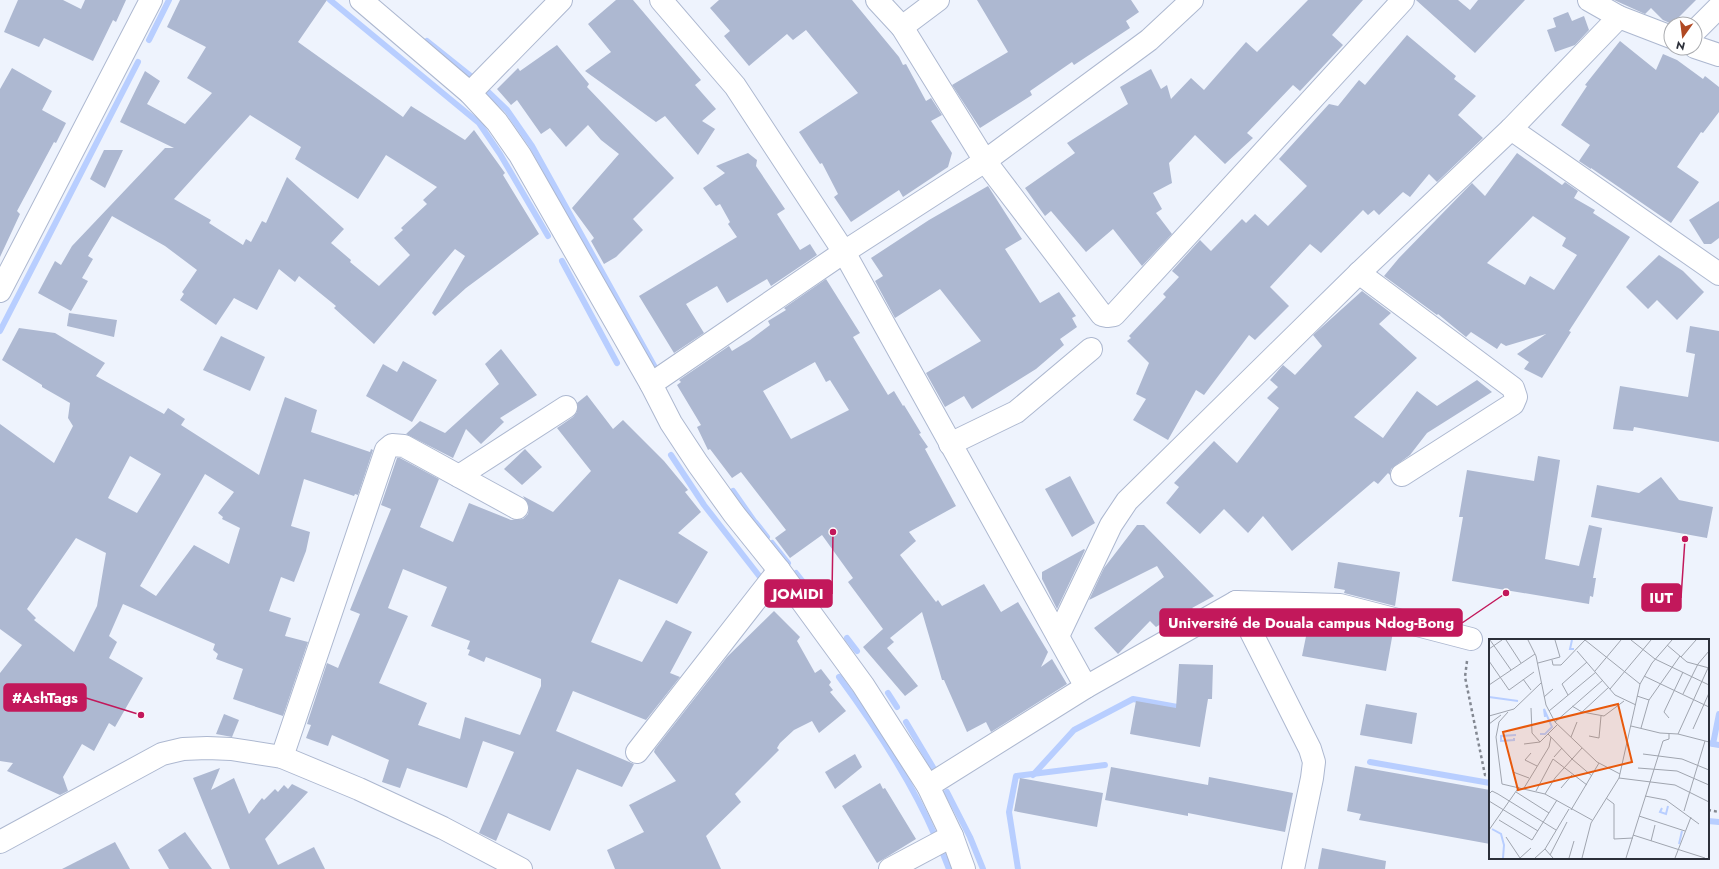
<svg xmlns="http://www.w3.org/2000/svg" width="1719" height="869" font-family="Jost,sans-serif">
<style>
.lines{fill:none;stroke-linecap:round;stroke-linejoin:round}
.stream{stroke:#b8ceff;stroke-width:6}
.building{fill:#adb8d1;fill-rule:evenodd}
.minor-casing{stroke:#adb8d0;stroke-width:24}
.secondary-casing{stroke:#adb8d0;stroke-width:24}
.path{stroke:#838892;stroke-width:2.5;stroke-dasharray:3 3;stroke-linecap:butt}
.minor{stroke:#fff;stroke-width:22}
.secondary{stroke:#fff;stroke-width:22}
.inset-river{fill:none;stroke:#b8ceff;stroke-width:2}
.inset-road{fill:none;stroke:#a0a5af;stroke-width:1}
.view{fill:#e8590c;fill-opacity:0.15;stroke:#e8590c;stroke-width:2}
.inset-edge{fill:none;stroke:#2b2f39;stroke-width:2}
.leader{fill:none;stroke:#c2185b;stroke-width:1.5}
.callout-dot{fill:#c2185b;stroke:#fff;stroke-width:1.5}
.callout{fill:#c2185b;stroke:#c2185b;stroke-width:1.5}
.callout-label{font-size:15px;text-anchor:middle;font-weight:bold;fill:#fff}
</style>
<rect width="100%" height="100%" fill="#eef3fd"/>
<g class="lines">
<g class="stream">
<path d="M330,0L479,123L500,154L548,236"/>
<path d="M149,40L169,0"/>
<path d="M427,41L477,81"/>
<path d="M484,88L507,110L532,146L657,371"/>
<path d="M562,261L617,363"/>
<path d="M0,331L138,62"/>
<path d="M671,455L704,505L760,577"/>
<path d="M733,491L754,521"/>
<path d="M756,523L767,537"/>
<path d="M772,543L788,563"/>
<path d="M796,573L811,592"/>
<path d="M847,638L857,651"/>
<path d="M839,677C875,726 911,780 935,836"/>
<path d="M888,693L897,707"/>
<path d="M906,722L934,769"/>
<path d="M1708,743L1719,745"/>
<path d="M1713,744L1719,714"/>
<path d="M1370,762L1490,783"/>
<path d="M1033,775L1074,730L1133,699L1183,708"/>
<path d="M947,792L970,837L983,869"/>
<path d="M1708,821L1719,822"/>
<path d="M943,854L949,869"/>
<path d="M1018,869L1009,812L1016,776L1105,765"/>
</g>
</g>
<g class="building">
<path d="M18,0H63L81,9L85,0H126L116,22L113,20L93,61L44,38L39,47L4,32Z"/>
<path d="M180,0H327L298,42L403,117L411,106L465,140L474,130L505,173L503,175L539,234L466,288L435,316L432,313L465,256L455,249L374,344L334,308L336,306L299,276L295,282L279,269L257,310L234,298L216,325L180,300L184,294L182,292L197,270L165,246L112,216L88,256L93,259L82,278L88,281L71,311L38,293L55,261L61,265L72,246L165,148H174L120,122L145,71L160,81L147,104L185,124L212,93L187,78L206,47L167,27ZM250,115L301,147L295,159L358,199L386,155L437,187L423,200L427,204L401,228L403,230L394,238L410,255L379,286L350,262L351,260L331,243L344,229L287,177L266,223L262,221L251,242L246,239L243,245L209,223L211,220L174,199Z"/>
<path d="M616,0H633L701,80L695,85L716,109L702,121L715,129L698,155L665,116L656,122L585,71L611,52L588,24Z"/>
<path d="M719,0H852L899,57L903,65L906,64L926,101L931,98L942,115L931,121L952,153L948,167L903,197L899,190L851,222L834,197L838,194L822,163L820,164L799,132L858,93L806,30L793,40L787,34L749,66L724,36L730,31L710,8Z"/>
<path d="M977,0H1131L1139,12L1126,21L1130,28L1074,65L1072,62L1030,91L1032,95L980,128L952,85L1008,52Z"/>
<path d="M1308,0H1363L1332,35L1343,45L1300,91L1293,85L1247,133L1253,138L1225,164L1195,135L1169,163L1172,183L1153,193L1162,209L1156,213L1172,234L1142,266L1113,229L1086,252L1051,211L1045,216L1025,188L1075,153L1067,143L1128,104L1120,87L1151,69L1161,89L1167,85L1171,99L1191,78L1204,90L1246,42L1257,52Z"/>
<path d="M1416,0H1458L1470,10L1478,0H1525L1475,53Z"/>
<path d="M1614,0H1696L1672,24L1663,20L1651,8L1645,14Z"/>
<path d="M1568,12L1572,21L1584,16L1589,30L1575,45L1555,52L1547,30L1556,27L1553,18Z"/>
<path d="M1407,35L1456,76L1454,79L1476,96L1458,115L1483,138L1437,182L1429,174L1410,197L1403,192L1379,215L1374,210L1368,215L1363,210L1321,253L1310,244L1270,287L1289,306L1255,340L1249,335L1204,395L1196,390L1168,440L1133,420L1146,399L1136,394L1149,363L1127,341L1131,338L1129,336L1166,297L1163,294L1179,277L1172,271L1200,240L1211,251L1242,219L1246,223L1255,214L1268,226L1307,186L1279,159L1329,104L1338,106L1359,80L1365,85Z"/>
<path d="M1620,41L1656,70L1663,54L1677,60L1703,79L1705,76L1719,87V112L1703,133L1701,132L1677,167L1699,182L1671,223L1591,168V169L1579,161L1590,145L1561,125L1587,86L1585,85Z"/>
<path d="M557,45L589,84L587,87L674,178L633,219L643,230L616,257L604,264L591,241L594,238L572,208L619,154L601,140L588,125L566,147L550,128L541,134L517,100L511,105L497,89L518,68L520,71Z"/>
<path d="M12,68L52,91L42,110L66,123L56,143L54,142L17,211L20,214L0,257V89Z"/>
<path d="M104,150H123L105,188L90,179Z"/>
<path d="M748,153L757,160L756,166L785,209L777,214L800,250L810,244L817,255L771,286L767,279L727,303L717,286L686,304L704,333L674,353L639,296L737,237L728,224L730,222L720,204L716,206L703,188L725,173L716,166Z"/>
<path d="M1517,153L1562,185L1565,182L1578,191L1574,198L1595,210L1593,213L1630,237L1569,331L1571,332L1542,378L1524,369L1529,362L1517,354L1546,334L1506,346L1501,343L1497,349L1471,332L1466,337L1438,314L1437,315L1384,276L1399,258L1472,183L1485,196ZM1533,216L1566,238L1562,246L1577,255L1554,290L1530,276L1525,285L1487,263Z"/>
<path d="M988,186L1022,239L1005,249L1040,303L1059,292L1076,316L1072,318L1077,327L1060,339L1064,345L1036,369L972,409L964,396L945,407L926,373L981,341L940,289L895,318L875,281L883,276L871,258L929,220Z"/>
<path d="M1719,201V238L1711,244H1704L1689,220Z"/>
<path d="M1659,255L1683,271L1704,292L1677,320L1657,300L1648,309L1626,287Z"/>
<path d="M826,279L860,333L853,337L888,395L894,391L903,406L904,405L921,433L919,434L928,447L925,449L956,506L909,532L916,541L900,555L936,602L938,600L942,606L984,584L1001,612L1018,602L1048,652L1041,667L1052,659L1067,684L991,732L986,722L967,732L944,680H942L922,612L890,638L894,642L887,648L918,686L905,696L863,647L883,629L848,582L853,578L822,535L790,558L775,538L786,530L741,472L732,478L710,449L708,450L697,427L701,425L677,385L681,382L679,380L729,346L732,351L750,340L770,325L768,321L786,310L784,308ZM815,362L826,382L830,380L849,410L791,439L763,391Z"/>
<path d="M1362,291L1391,313L1379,324L1417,358L1354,417L1383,438L1417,391L1437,406L1477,380L1492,392L1427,433L1410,455L1391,469L1390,475L1388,473L1378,484L1374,481L1292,551L1263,516L1248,533L1224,509L1200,534L1166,503L1179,487L1174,483L1214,441L1237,463L1279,408L1267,398L1278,387L1270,380L1283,365L1295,375L1322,346L1313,335Z"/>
<path d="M69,313L117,320L114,337L67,326Z"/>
<path d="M1690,326L1719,331V442L1634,427L1633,431L1613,429L1620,386L1688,397L1695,354L1686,352Z"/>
<path d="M19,328L55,333L105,363L96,376L164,414L168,408L185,419L181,425L259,475L285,397L317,410L311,432L370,452L371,449L373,450L358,495L355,494L354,496L304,479L291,526L310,532L306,551L294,582L281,577L269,611L291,618L285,636L308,642L283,716L233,699L243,669L216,659L218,654L213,650L215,644L123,604L109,636L117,642L109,658L143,678L115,727L109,723L94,751L82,744L63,777L68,791L60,795L7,771L13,763L0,761V673L22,645L0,629V424L54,463L73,426L68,418L70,403L42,387V385L2,360ZM130,456L161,474L137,513L108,498ZM205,474L234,492L218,513L223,517L222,519L240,528L229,564L194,545L156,596L140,586ZM76,538L106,553L97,606L74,652L34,620L36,618L27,609Z"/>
<path d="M221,336L265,357L250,391L203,370Z"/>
<path d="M501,349L537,395L500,418L504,422L481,444L466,429L453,458L406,434L420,421L445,433L499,384L485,364Z"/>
<path d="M403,361L437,380L412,422L366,396L383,364L397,372Z"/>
<path d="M587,395L613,429L623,420L664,461L688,490L685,492L701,512L678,533L708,552L677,604L619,579L591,642L642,662L666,620L692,632L670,673L680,677L646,720L573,691L556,731L634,764L622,787L577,769L550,831L508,813L496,841L479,833L514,752L483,741L467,788L407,768L400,788L382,782L389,760L332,735L328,746L306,738L311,725L307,724L327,663L338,668L360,614L350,610L391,509L381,505L397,458H400L439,479L420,527L453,542L469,503L511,520L523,519L528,514L529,507L523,496L553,512L591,471L557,428L573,417L577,412V403ZM403,569L447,587L431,626L470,641L467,649L470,650L468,655L484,662L486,657L541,679V686L520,735L465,717L460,739L418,725L427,703L379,683L408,616L388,608Z"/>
<path d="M525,449L542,467L522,485L504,469Z"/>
<path d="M1538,456L1560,460L1545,559L1579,566L1589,525L1602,528L1593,578H1596L1593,597L1590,596L1589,604L1452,581L1463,517H1459L1467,470L1534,481Z"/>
<path d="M1070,476L1095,523L1072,537L1045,489Z"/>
<path d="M1661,477L1679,500L1713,507L1707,538L1591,517L1597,485L1639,493Z"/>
<path d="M1137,525H1144L1214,596L1192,608L1194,610L1168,626L1164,622L1156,627L1150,621L1118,654L1094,628L1164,577L1157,566L1089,600L1104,568Z"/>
<path d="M1084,549L1085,550L1057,609L1042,579V572Z"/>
<path d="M1338,562L1400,572L1395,606L1344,593L1345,590L1334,588Z"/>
<path d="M774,611L800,637L797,641L815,673L821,669L831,682L829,685L833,690L830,692L846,711L819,733L812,721L794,730L780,743L777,748L779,750L735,794L741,802L706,836L721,869H615L607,850L644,832L629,805L676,781L654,752L655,749L727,657Z"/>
<path d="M1310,617L1338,622L1339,618L1393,632L1386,671L1302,656Z"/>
<path d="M1179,664L1213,665L1212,699H1208L1200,747L1130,734L1136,701L1176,708Z"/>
<path d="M1366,704L1417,713L1412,744L1360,735Z"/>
<path d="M224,714L239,720L232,737L216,734Z"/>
<path d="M855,754L862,767L835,789L825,772Z"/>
<path d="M1355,766L1490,790V844L1359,820L1361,814L1347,811Z"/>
<path d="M1111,767L1208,785L1209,777L1293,793L1285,832L1188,813V816L1105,800Z"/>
<path d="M220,768L211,790L234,778L249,814L262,798L264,800L275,789L278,792L284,785L288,789L292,784L308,792L265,839L278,865L314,847L325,869H230L193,778Z"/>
<path d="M1020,778L1103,793L1097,827L1014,811Z"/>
<path d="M880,783L883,789L885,788L916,839L877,863L842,806Z"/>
<path d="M185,832L212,869H169L158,850Z"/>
<path d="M115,842L130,869H62Z"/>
<path d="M1322,848L1386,861L1385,869H1318Z"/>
</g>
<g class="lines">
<g class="minor-casing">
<g id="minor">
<path d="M661,0L735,86L844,252L1086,687"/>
<path d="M877,0L902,27L985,161L1102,315L1107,316L1114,315L1403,0"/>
<path d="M1589,0L1619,17L1671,37"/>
<path d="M902,27L938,0"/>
<path d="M1695,31L1719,7"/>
<path d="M1695,47L1719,55"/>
<path d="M470,93L561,0"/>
<path d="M1511,129L1719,274"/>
<path d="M1359,273L1513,388L1516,397L1513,404L1402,475"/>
<path d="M651,384L844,252L985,161L1149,40L1192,0"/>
<path d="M950,444L1016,412L1091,349"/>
<path d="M459,476L566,407"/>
<path d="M1236,602L1310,749L1314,762L1312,778L1293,869"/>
<path d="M1058,636L1111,525L1127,501L1359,273L1511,129L1619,17"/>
<path d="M637,752L779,570"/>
<path d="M282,757L386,450L392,445L404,446L517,508"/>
<path d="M928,786L1086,687L1236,602L1340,605L1471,639"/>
<path d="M0,842L162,754L183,749L207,748L231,749L282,757L359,789L443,828L521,869"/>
<path d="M890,869L952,836"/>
</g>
</g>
<g class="secondary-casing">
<g id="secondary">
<path d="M361,0L470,93L497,122L520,155L651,384L671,423L698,464L734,514L779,570L863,685L928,786L952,836L964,869"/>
<path d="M0,291L151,0"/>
</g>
</g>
<g class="path">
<path d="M1467,661L1465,677L1485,775L1490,776"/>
<path d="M1708,810L1719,812"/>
</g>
<use href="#minor" class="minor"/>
<use href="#secondary" class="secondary"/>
</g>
<g transform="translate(1489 639)">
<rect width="220" height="220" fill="#eef3fd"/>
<path class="inset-river" d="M83,1L81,10H85M0,58L29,62M51,95H56L63,88L55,70L56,78M25,99V101L12,102V97L27,96M173,169L171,173L177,175L179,167M3,190L12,195L15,206L14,219M190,205L193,192"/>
<path class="inset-road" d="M1,1L22,31M17,1L32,24M39,1L47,17L57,66L66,83L108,123L131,135M96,1L151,45M142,1L166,20L220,46M178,6L198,23L220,29M0,10L13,1M88,12L126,56L147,66M192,18L207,1M63,21L64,26H72L96,1M0,22L20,51L45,33M49,24L71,18L66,1M106,32L132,1M155,37L220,68M34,40L42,51M0,46L46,15M121,50L162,1M194,55L209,25L220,12M79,56L73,45L98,23M148,57L160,61M55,58L64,50M83,67L93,73L115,77L135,62M42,69L43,94L51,103M60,72L107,33M19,73L10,83L7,98L13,145L56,155L103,181M93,73L120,48M0,77L25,70L52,44M180,79L175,73L194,33M66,83L114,41M0,85L12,76M142,87L171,94L189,95L219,29M152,89L160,61L191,17M204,90L220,54M59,95L83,120L103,137M189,95L220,103M100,97L110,99L112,77M82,98L88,83M35,105L51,103L68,86M42,114L36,121L48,127M154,115L193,120L220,131M65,118L73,109M149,129L188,132L220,146M24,133L40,139M130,139L186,146L220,163M35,149L60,108L62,98M72,149L83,136M47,152L64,120L98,146M27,153L60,174M0,155L3,152L9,155L67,191M56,155L66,139L93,109M156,157L177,161L210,185M117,159L125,165V200L144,199M0,162L49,192M82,171L110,124M195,172L216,102M150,177L196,192M10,181L43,201L68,161M0,191L30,148M144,196L216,219M17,198L31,219M162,202L166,186M56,210L64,219M61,216L78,183M31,219L42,209M46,219L56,210L80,170M80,219L85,202M93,219L102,184L130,139L151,45L163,24L183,1M137,219L174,102L180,100V95M186,219L202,178"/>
<path class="view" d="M129,65L143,123L29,151L14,93Z"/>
<rect width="220" height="220" class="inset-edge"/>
</g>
<path class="leader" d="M833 532L832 594M1685 539L1681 598M1506 593L1462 623M141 715L86 698"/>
<g class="callout-dot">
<circle cx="833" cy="532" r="4"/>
<circle cx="1685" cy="539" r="4"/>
<circle cx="1506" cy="593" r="4"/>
<circle cx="141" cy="715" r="4"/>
</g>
<g class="callout">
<rect x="765" y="580" width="67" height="27" rx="4"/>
<rect x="1642" y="584" width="39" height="27" rx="4"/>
<rect x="1160" y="609" width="302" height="27" rx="4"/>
<rect x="4" y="684" width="82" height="27" rx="4"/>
</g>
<g class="callout-label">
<text x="798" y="599">JOMIDI</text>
<text x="1661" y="603">IUT</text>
<text x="1311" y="628">Université de Douala campus Ndog-Bong</text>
<text x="45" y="703">#AshTags</text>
</g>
<g transform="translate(1683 36) rotate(194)"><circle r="19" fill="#ffffff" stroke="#aaacb0"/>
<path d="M0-3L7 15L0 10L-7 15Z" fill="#b04923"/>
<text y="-6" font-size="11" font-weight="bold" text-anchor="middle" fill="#2b2f39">N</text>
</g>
</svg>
